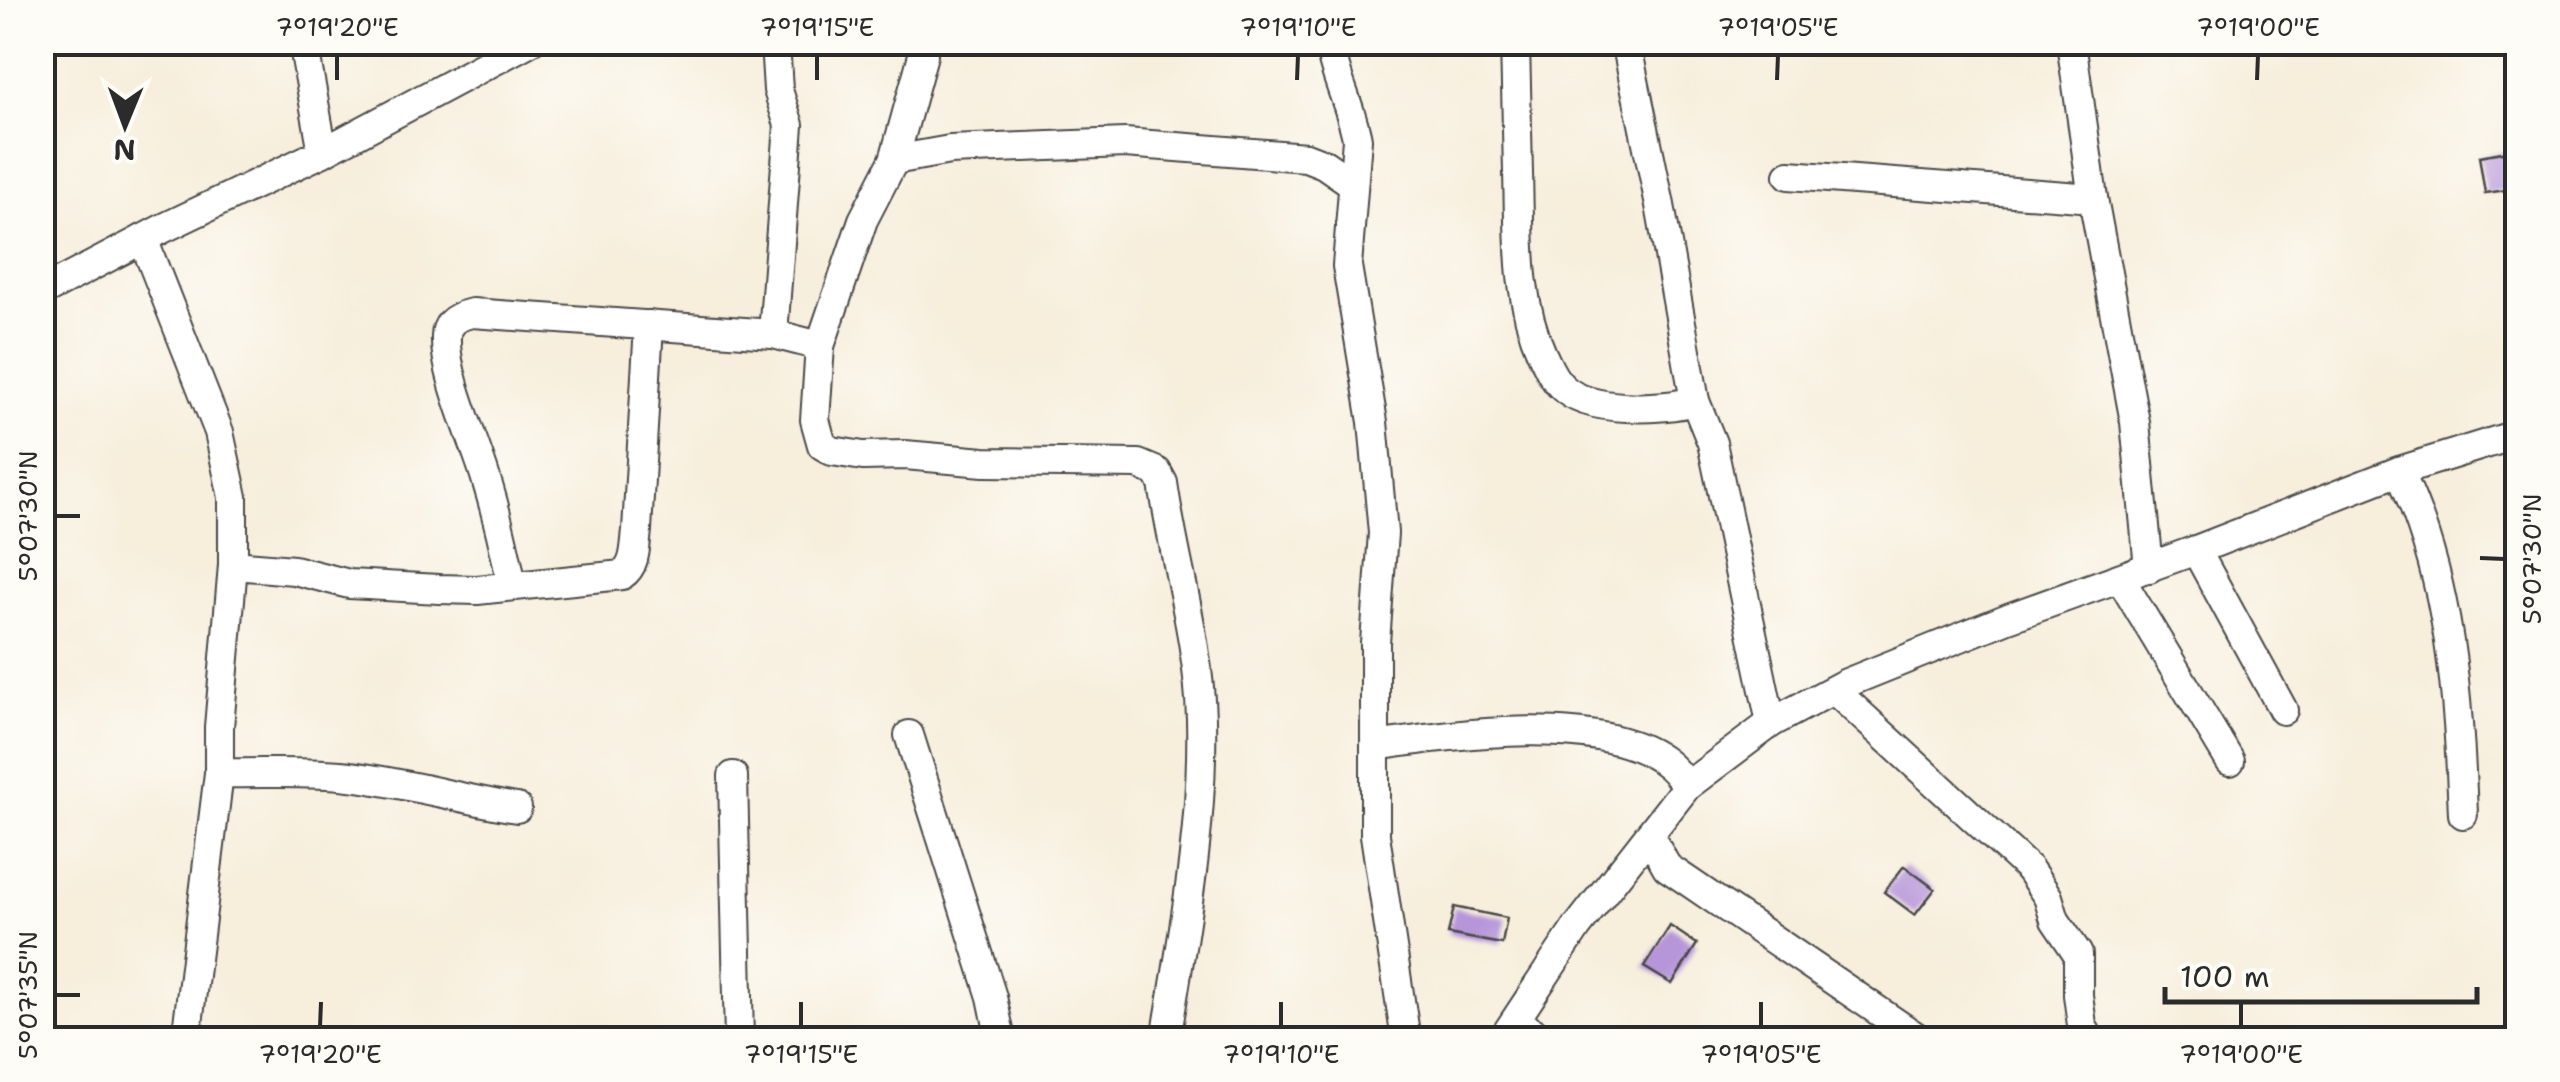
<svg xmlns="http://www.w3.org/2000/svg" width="2560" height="1082" font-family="'Shantell Sans',sans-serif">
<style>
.building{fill:#b695d9}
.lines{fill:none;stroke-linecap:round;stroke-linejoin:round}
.minor-casing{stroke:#4a4846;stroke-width:32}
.minor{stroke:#fff;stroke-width:28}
.ticks{fill:none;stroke:#2b2b2b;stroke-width:4}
.neatline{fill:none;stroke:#2b2b2b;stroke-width:4}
.ticks-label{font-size:25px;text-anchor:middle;fill:#2b2b2b}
</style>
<rect width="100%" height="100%" fill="#fdfcf7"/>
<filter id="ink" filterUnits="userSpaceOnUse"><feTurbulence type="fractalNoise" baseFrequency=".01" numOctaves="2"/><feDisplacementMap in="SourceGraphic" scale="20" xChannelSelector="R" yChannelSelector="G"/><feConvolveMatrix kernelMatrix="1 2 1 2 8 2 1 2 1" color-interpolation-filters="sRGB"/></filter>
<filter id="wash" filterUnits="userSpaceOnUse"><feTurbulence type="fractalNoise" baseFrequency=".0048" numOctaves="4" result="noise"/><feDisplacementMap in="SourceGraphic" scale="40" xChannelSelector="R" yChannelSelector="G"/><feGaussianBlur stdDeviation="2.25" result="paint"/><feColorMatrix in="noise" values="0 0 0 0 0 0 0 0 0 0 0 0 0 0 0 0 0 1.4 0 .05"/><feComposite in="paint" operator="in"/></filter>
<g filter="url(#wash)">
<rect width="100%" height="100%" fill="#f7eedc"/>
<g id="blocks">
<g class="building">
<path d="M2508,151L2514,189L2485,193L2479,156Z"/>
<path d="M1904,866L1935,889L1915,915L1884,892Z"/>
<path d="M1454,907L1507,918L1502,944L1448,934Z"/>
<path d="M1670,926L1697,944L1672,984L1644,967Z"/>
</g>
</g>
</g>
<g filter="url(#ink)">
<use href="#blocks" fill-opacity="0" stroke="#4a4846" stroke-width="2.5"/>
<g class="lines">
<g class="minor-casing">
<g id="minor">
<path d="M303,42L323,152"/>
<path d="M775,42L778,90L789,125L773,334L820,346"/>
<path d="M921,42L923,55L894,160L863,220L820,346L815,420L822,445L832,451L863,456L905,455L984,462L1138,464L1157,472L1163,483C1174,561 1199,640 1201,719C1204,826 1183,934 1166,1040"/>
<path d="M1329,42C1334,76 1351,106 1357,139L1347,266L1373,422L1383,533L1375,643V835L1406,1040"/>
<path d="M1515,42C1516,86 1517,130 1518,173C1520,235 1516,297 1542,354C1548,366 1552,378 1562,387C1588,413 1662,410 1695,401"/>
<path d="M1626,42L1660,205L1695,401L1712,443L1771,723"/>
<path d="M2071,42L2093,198L2135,422L2149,568"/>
<path d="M894,160L950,150L1125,143L1306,157L1324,164L1353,184"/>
<path d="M1789,175L2093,198"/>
<path d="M143,239L219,432L233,497V565L219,727V773L186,1040"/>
<path d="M42,292L164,228L323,152L529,42"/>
<path d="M2399,471C2451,579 2458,697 2463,814"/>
<path d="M2196,550L2283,710"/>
<path d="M233,565L294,570L349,584L439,589L477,590L622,575C636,566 635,546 637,530L649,325"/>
<path d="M2120,578L2230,761"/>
<path d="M512,585C505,550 497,514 486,479C475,441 444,374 446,337C446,321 459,316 472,313L773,334"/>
<path d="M1834,690L2029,869L2048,897L2055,920L2078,954V995L2082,1025L2090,1040"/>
<path d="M909,735L992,997L1001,1040"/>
<path d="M1375,746C1451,735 1603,712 1666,763C1674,769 1681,778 1687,786"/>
<path d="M219,773C263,774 308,771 350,776C407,783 461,799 517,808"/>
<path d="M733,776L739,1040"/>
<path d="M1649,835L1667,867L1921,1040"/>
<path d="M1516,1021L1544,1040"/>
<path d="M1502,1040L1577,927L1687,786L1771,723L1844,684L2008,618L2196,550L2399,471L2518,434"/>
</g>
</g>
<use href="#minor" class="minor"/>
</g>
</g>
<path class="ticks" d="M337,80V55M817,80V55M1297,80L1298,55M1777,80L1778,55M2257,80L2258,55M55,516H80M2480,558L2505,559M55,995H80M320,1027L321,1002M801,1027V1002M1281,1027V1002M1761,1027V1002M2241,1027V1002"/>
<rect width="2560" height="1082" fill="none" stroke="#fdfcf7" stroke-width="110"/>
<g transform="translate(125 125) rotate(181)" stroke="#fdfcf7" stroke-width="8" paint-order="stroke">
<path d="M0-8L18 38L0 25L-18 38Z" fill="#2b2b2b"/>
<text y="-15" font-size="28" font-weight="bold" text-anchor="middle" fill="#2b2b2b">N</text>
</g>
<path d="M2165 987v15h312v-15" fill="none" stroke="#2b2b2b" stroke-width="5"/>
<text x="2180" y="987" font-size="30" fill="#2b2b2b" stroke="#fdfcf7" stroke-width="8" paint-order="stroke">100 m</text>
<rect x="55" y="55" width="2450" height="972" class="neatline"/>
<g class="ticks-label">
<text x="337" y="36">7°19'20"E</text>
<text x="817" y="36">7°19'15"E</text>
<text x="1298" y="36">7°19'10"E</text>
<text x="1778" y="36">7°19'05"E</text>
<text x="2258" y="36">7°19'00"E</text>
<text transform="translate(28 516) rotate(-90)" y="9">5°07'30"N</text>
<text transform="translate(2532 559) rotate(-90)" y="9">5°07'30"N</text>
<text transform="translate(28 995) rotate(-90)" y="9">5°07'35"N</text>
<text x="320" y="1063">7°19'20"E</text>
<text x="801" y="1063">7°19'15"E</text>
<text x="1281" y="1063">7°19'10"E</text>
<text x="1761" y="1063">7°19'05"E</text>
<text x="2241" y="1063">7°19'00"E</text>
</g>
</svg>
